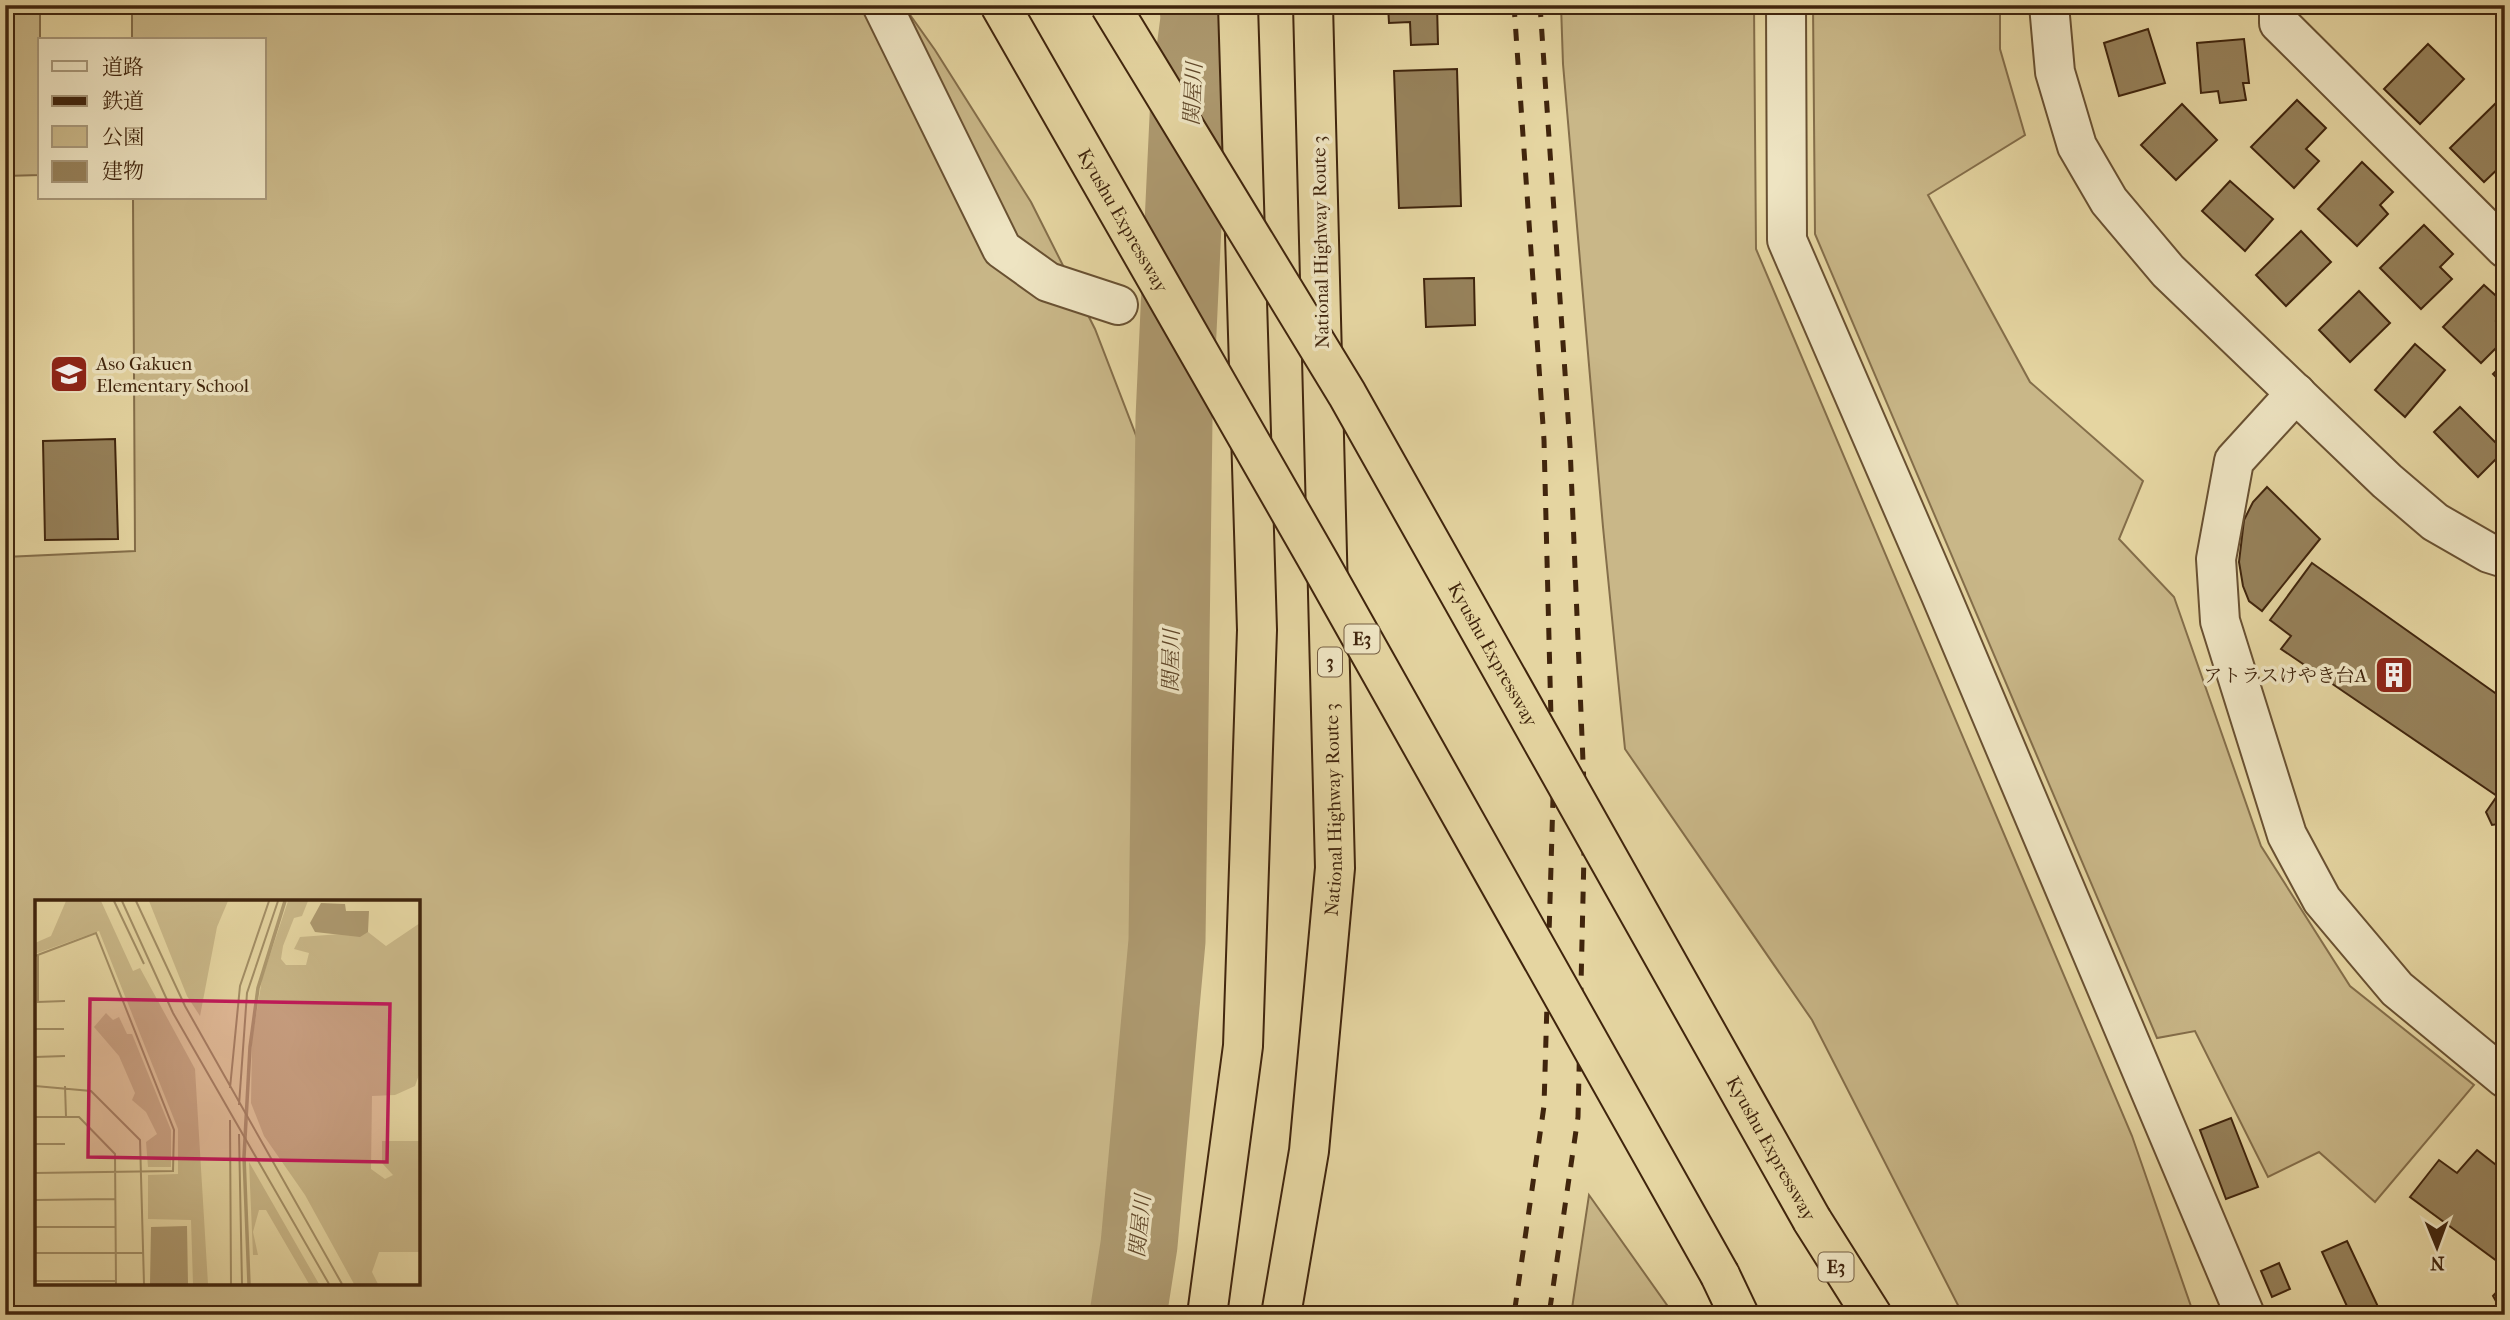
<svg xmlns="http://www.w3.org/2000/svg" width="2510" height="1320" font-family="'IM FELL French Canon','Noto Serif JP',serif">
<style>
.green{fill:#c9b788;stroke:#846e4a;stroke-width:2;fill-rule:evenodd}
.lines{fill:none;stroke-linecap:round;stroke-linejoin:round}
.river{stroke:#ad996f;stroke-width:77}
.building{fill:#96815a;stroke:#40250d;stroke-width:2}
.minor-casing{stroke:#695132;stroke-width:42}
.highway-casing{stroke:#40250d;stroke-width:42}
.minor{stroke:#eee4c2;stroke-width:38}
.highway{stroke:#e5d5a1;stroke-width:38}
.rail{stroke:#40250d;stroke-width:5;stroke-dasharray:12 12;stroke-linecap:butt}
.highway-bridge-casing{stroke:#40250d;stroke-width:42;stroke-linecap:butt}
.highway-bridge{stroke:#e5d5a1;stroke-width:38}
.labels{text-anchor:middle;stroke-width:7;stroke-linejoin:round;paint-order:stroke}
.shield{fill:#eee4c2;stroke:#745e43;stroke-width:2}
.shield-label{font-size:18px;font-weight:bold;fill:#40250d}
.street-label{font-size:19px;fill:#40250d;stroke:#eee4c2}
.poi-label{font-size:19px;fill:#40250d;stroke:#eee4c2;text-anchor:start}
.water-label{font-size:21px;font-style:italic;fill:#61482a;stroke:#eee4c2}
.inset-river{fill:none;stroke:#ad996f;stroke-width:3.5}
.inset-road{fill:none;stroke:#a38f66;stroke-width:2}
.view{fill:#c2185b;fill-opacity:0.15;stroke:#c2185b;stroke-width:3.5}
.inset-edge{fill:none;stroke:#40250d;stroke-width:3.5}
</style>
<rect width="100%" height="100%" fill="#e5d5a1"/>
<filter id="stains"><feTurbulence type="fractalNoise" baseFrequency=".00286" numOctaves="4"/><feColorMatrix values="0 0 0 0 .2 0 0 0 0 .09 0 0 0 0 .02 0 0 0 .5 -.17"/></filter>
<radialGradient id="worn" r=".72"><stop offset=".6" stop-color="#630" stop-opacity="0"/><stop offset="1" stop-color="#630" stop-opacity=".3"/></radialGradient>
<g class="green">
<path d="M5,5H40V175L5,176Z"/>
<path d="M132,5H903L935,50L1031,202L1095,329L1152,477L1139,682L1150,1003L1106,1315H5V557L135,551L133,198H264V40H132ZM37,902H418V1283H37Z"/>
<path d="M1561,5H1754L1756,249L2132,1136L2194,1315H1963L1812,1020L1625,749L1603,527L1563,64Z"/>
<path d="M1813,5H2000V49L2025,135L1928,195L2030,382L2143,481L2119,539L2174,597L2261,846L2350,986L2474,1085L2375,1202L2319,1152L2268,1177L2195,1031L2157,1038L1815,234Z"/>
<path d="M1589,1195L1674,1315H1571Z"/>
</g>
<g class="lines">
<path class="river" d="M1128,1315L1139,1245L1167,941L1174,418L1189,96L1199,19L1198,5"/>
</g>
<g class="building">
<path d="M1388,5H1437L1438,44L1411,45L1410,22L1389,23Z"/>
<path d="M2148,29L2165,83L2119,96L2104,43Z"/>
<path d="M2244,39L2249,83H2243L2246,100L2220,103L2218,91L2201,93L2197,43Z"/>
<path d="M2428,44L2464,79L2420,124L2384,89Z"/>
<path d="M1457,69L1461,206L1399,208L1394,71Z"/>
<path d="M2297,100L2326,128L2306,149L2319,161L2294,188L2251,147Z"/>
<path d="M2499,100L2505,106V162L2484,182L2450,148Z"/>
<path d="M2182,104L2217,140L2176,180L2141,145Z"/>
<path d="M2362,162L2393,192L2380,205L2388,214L2357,246L2318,209Z"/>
<path d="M2230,181L2273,219L2245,251L2202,211Z"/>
<path d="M2424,225L2453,254L2440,267L2452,279L2421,309L2380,268Z"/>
<path d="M2301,231L2331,262L2286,306L2256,275Z"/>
<path d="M1474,278L1475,325L1426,327L1424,279Z"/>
<path d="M2484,285L2505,304V313L2496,321L2505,330V339L2481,363L2443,327Z"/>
<path d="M2359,291L2390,323L2350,362L2319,330Z"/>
<path d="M2415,344L2445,370L2405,417L2375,390Z"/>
<path d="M2505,362V386L2493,374Z"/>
<path d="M2460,407L2504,451L2478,477L2434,432Z"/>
<path d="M115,439L118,539L45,540L43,441Z"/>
<path d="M2267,487L2320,539L2262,611L2249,601L2243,586L2239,562L2244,520L2253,502Z"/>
<path d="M2312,563L2505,700V823L2492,825L2486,812L2497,796L2281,649L2291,636L2270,620Z"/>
<path d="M2231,1118L2258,1187L2226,1199L2200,1130Z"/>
<path d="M2477,1150L2505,1172V1267L2410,1197L2439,1160L2457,1173Z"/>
<path d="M2347,1241L2381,1313L2377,1315H2351L2322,1252Z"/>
<path d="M2279,1263L2290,1289L2272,1297L2261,1271Z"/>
<path d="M2505,1283V1310H2501L2493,1296Z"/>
</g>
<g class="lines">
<g class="minor-casing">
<g id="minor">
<path d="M882,5L1002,249L1048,282L1118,305"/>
<path d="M1786,5L1787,240L1940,593L2245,1315"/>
<path d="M2049,5L2055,72L2077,146L2109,201L2168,271L2387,481L2435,522L2489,553L2505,558"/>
<path d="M2279,5V23L2505,248"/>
<path d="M2296,393L2234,461L2216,559L2220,621L2287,835L2322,900L2397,989L2505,1078"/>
</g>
</g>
<g class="highway-casing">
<g id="highway">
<path d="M1812,1220L1872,1315"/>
<path d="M1720,1275L1739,1315"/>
<path d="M1207,1315L1243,1046L1257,630L1238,5"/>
<path id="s1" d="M1281,1315L1309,1151L1335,868L1313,5"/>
</g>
</g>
<use href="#minor" class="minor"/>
<use href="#highway" class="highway"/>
<g class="rail">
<path d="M1514,5L1544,440L1553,798L1544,1106L1514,1315"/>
<path d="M1540,5L1570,446L1585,810L1578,1117L1549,1315"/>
</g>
<g class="highway-bridge-casing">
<g id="highway-bridge">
<path id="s2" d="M1000,5L1319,562L1720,1275"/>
<path id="s3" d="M1110,5L1347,394L1812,1220"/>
</g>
</g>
<use href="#highway-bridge" class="highway-bridge"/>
</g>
<defs>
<g id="school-square" transform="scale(2.0125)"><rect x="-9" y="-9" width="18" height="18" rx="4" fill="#8f2418" stroke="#eee4c2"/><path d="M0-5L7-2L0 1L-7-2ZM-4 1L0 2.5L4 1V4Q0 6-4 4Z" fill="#fff"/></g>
<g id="building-square" transform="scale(2.0125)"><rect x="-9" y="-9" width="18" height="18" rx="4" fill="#8f2418" stroke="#eee4c2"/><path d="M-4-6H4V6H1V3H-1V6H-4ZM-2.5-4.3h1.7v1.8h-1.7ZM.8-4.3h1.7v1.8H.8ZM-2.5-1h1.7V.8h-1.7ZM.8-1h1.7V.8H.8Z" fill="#fff"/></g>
</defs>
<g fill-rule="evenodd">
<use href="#school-square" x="69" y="374"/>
<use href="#building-square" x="2394" y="675"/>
</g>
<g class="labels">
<g class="shield">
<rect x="1344.5" y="624.5" width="35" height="29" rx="5"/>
<rect x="1318" y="647.5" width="24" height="29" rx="5"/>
<rect x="1818.5" y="1252.5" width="35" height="29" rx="5"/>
</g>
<g class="shield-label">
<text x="1362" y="645">E3</text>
<text x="1330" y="668">3</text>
<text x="1836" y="1273">E3</text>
</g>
<g class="street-label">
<text dy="7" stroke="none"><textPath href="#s2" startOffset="248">Kyushu Expressway</textPath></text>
<text transform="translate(1320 242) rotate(-91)" y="7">National Highway Route 3</text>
<text dy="7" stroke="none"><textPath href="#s3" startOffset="754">Kyushu Expressway</textPath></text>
<text dy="7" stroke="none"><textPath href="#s1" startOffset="509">National Highway Route 3</textPath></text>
<text dy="7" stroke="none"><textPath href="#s3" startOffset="1321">Kyushu Expressway</textPath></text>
</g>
<g class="poi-label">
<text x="96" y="370">Aso Gakuen<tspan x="96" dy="22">Elementary School</tspan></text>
<text x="2367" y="682" text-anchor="end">アトラスけやき台A</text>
</g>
<g class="water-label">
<text transform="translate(1193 94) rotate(-87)" y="7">関屋川</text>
<text transform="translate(1171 661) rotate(-89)" y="7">関屋川</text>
<text transform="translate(1140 1226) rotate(-84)" y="7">関屋川</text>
</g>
</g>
<g transform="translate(35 900)">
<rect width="385" height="385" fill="#e5d5a1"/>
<path d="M31,1H66L98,71L105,68L160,169L173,384H158L156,320L113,319V275L143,274V229L64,31L0,54V43L16,36ZM114,1H193L182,27L165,116L152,96ZM253,1H273L267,16L259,18L248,46L246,59L251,65H271L274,53L259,49L265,37L333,32L351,46L385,23V172L380,186L360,195L337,196L336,269L350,279L358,275L347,263V241H385V352H344L337,372L343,384H319L270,295L229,236L216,203L217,140L227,79ZM71,113L78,120L84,117L92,134H97L136,230V267H113L111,242L122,234L111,212L97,200L100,193L84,156L59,127ZM214,262L284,384H274L231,310H224L218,332L223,355H218Z" fill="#c9b788"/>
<path d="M286,3L310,4L311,11H334L333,32L325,37L280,32L275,23ZM152,326L153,384H115L116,327Z" fill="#ad996f"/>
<path class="inset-river" d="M214,384L209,257L215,147L223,88L250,1"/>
<path class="inset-road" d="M79,1L109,64M87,1L138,113L294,384M101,1L150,106L307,384M3,55V102M0,56L61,33L139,230L138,271L0,273M2,102L30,101M0,129H29M0,157L30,156M0,186L56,191L105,240L109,384M30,186L31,217M195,188L205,86L234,1M204,205L212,93L243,1M0,217H44L80,254L81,384M195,220L196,384M204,234L207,384M0,244H30M0,300L80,299M0,327H80M0,353H108M0,381H81"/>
<path class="view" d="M55,99L355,104L352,262L53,257Z"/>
<rect width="385" height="385" class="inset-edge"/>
</g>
<rect width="2510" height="1320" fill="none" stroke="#e5d5a1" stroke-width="28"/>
<rect x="7" y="7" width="2496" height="1306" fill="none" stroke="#40250d" stroke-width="3.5"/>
<rect x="14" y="14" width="2482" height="1292" fill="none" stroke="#40250d" stroke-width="2"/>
<rect x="38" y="38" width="228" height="161" fill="#eee4c2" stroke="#a8987a" stroke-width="2"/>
<rect x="52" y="61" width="35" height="10" fill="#eee4c2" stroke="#a8987a" stroke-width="2"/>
<text x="102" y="74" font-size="21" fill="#40250d">道路</text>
<rect x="52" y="96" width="35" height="10" fill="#40250d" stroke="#a8987a" stroke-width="2"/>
<text x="102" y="108" font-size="21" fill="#40250d">鉄道</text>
<rect x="52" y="126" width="35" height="21" fill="#c9b788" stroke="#a8987a" stroke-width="2"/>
<text x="102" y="144" font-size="21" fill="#40250d">公園</text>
<rect x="52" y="161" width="35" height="21" fill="#96815a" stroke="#a8987a" stroke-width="2"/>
<text x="102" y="178" font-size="21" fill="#40250d">建物</text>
<g transform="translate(2437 1247) rotate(179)" stroke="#eee4c2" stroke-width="5" paint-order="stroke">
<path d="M0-5L12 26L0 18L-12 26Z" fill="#40250d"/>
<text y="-10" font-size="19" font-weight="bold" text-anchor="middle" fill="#40250d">N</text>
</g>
<rect width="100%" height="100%" filter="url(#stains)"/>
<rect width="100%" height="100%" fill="url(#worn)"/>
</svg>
